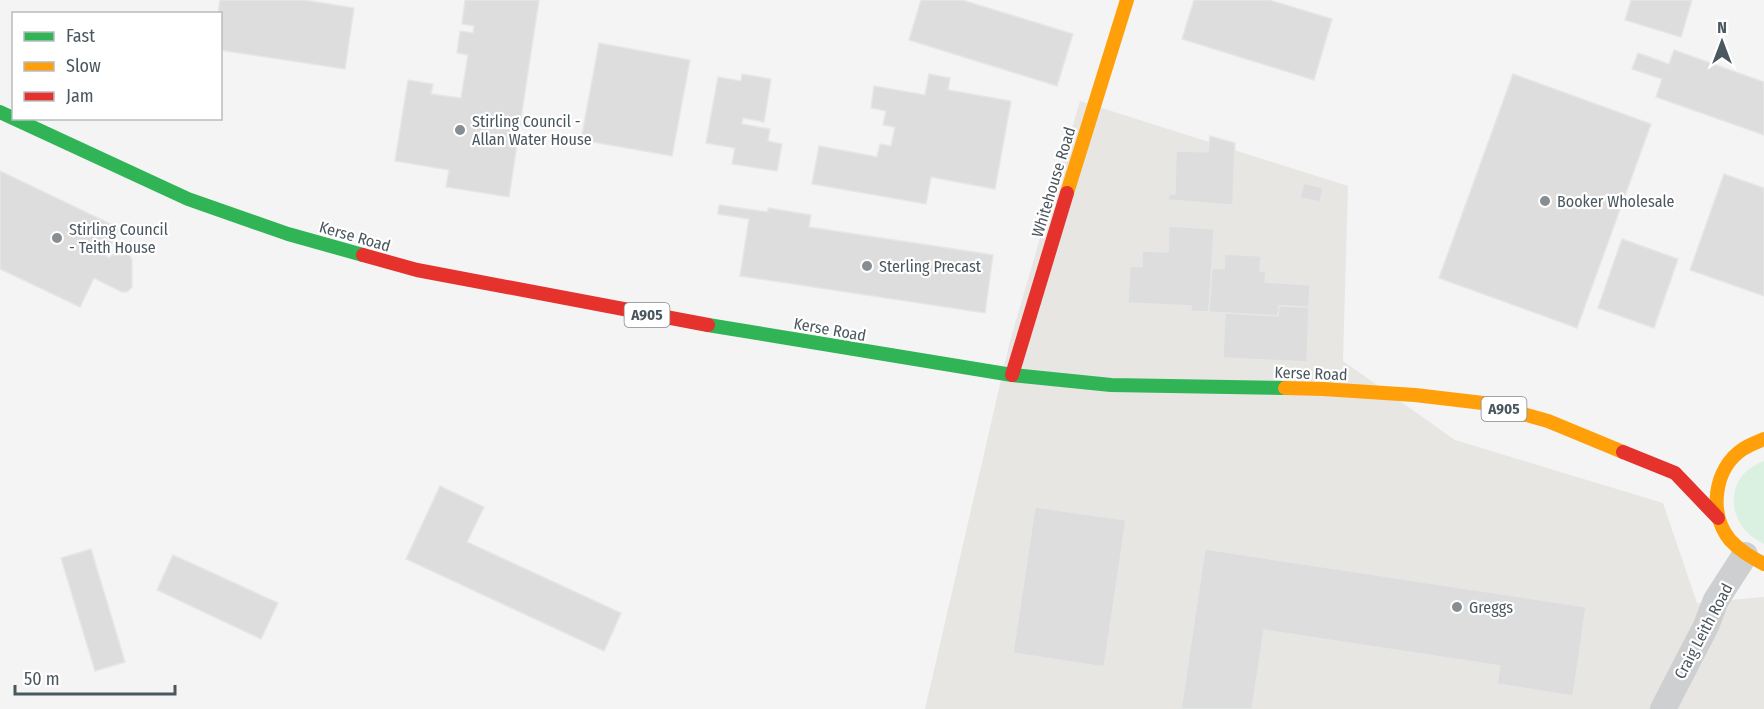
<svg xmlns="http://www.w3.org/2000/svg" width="1764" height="709" font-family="'Fira Sans Condensed',sans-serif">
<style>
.commercial{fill:#e7e6e3}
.green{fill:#daf1e2}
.building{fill:#ddddde;stroke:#e5e6e6;stroke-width:1.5}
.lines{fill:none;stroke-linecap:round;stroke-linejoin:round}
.street{stroke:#cdcfd1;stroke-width:26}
.fast{stroke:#30b455;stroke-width:14}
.slow{stroke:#ff9f0a;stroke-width:14}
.jam{stroke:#e5322d;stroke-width:14}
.poi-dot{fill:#868e93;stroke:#fff;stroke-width:2}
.labels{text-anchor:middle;stroke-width:4.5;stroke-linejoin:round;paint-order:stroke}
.shield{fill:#fff;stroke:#81898f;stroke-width:1.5}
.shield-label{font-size:15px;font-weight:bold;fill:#4b575f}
.poi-label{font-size:16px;fill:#4b575f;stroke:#fff;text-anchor:start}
.street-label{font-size:16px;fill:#4b575f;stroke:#fff}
</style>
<rect width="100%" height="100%" fill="#f4f4f4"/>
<path class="commercial" d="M1080,101L1348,186L1343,361L1455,440L1663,503L1697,603L1764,597V709H925L1010,341Z"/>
<path class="green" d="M1764,461V544C1725,526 1722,476 1764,461Z"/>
<g class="building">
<path d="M220,0H304L354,8L345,69L220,50V14H218Z"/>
<path d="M465,0H539L509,197L446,187L449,170L395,161L408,80L433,84L431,94L461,98L468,55L457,53L460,31L473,33L474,26L462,24Z"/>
<path d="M921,0H962L1073,34L1057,86L909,40Z"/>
<path d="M1194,0H1269L1332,19L1314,80L1182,39Z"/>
<path d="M1631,0H1692L1681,37L1625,20Z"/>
<path d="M599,43L690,60L672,156L581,140Z"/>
<path d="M1674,50L1764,82V135L1656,97L1662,79L1632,69L1638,53L1669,64Z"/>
<path d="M742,74L771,79L764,122L743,118L742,124L770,129L768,141L782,144L777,171L732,164L735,148L706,143L718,77L741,81Z"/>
<path d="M929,74L950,78L948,90L1011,101L995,189L931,177L926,204L812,184L819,146L877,157L880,144L891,146L895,127L883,125L886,111L871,108L874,86L925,95Z"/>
<path d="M1513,74L1651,124L1577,328L1439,278Z"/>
<path d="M1210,136L1235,143L1233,205L1168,200L1169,194H1175L1176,151L1208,152Z"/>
<path d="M0,171L119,228L106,256L109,258L112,255L129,254L132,260V287L127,292H122L94,278L80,307L0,269Z"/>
<path d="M1724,174L1764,188V296L1690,270Z"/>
<path d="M1304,183L1323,188L1320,202L1300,198Z"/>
<path d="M719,205L768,212V208L811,215L809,227L993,255L985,313L740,276L749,219L718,214Z"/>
<path d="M1169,226L1214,229L1209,312L1191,311V306L1128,303L1130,266L1142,267V251L1168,252Z"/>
<path d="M1622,239L1678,259L1654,328L1598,308Z"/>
<path d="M1225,254L1261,256L1260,271H1266L1265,282L1310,285L1309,307L1279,306L1278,316L1209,312L1212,268L1224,269Z"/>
<path d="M1279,306L1309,307L1307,362L1223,358L1225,313L1278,316Z"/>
<path d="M440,486L484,507L467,542L621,613L604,651L406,559Z"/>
<path d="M1035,507L1126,520L1104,667L1013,653Z"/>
<path d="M91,549L125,662L95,671L61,558Z"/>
<path d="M1205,549L1586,607L1573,696L1497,684L1500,666L1264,630L1252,709H1181Z"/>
<path d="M173,555L278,603L261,639L157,590Z"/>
</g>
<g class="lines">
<path class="street" d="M1663,709L1706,626L1716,600L1745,555"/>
<g class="fast">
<path d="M0,112L188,199L288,234L363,255"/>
<path d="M708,325L1012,375L1111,385L1285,388"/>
</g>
<g class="slow">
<path d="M1067,193L1127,0"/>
<path d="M1285,388L1323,389L1415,395L1483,403L1548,421L1623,452"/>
<path d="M1764,439C1757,442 1749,445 1743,449C1714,468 1708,513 1730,540C1740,551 1751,557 1764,564"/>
</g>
<g class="jam">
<path d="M363,255L417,270L708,325"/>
<path d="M1012,375L1067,193"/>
<path d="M1623,452L1675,473L1718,518"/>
</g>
</g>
<g class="poi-dot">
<circle cx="460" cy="130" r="6"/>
<circle cx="1545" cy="201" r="6"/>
<circle cx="57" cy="238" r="6"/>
<circle cx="867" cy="266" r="6"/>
<circle cx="1457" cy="607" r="6"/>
</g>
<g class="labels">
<g class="shield">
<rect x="624.5" y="303" width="45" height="24" rx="4.5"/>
<rect x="1481.5" y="397" width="45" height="24" rx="4.5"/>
</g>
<g class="shield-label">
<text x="647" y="320">A905</text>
<text x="1504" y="414">A905</text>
</g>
<g class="poi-label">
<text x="472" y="127">Stirling Council -<tspan x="472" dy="18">Allan Water House</tspan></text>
<text x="1557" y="207">Booker Wholesale</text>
<text x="69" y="235">Stirling Council<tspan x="69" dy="18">- Teith House</tspan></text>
<text x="879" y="272">Sterling Precast</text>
<text x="1469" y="613">Greggs</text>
</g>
<g class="street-label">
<text transform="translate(1053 182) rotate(-73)" y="6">Whitehouse Road</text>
<text transform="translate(355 236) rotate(16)" y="6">Kerse Road</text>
<text transform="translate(830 329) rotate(10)" y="6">Kerse Road</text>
<text transform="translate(1311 373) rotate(2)" y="6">Kerse Road</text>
<text transform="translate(1703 631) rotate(-62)" y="6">Craig Leith Road</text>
</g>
</g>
<rect x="12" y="12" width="210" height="108" fill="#ffffff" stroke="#b7bcbf" stroke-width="1.5"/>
<rect x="24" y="32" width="30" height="9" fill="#30b455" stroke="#b7bcbf" stroke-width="1.5"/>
<text x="66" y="42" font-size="18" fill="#4b575f">Fast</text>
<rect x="24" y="62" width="30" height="9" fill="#ff9f0a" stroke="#b7bcbf" stroke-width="1.5"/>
<text x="66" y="72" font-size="18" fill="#4b575f">Slow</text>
<rect x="24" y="92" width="30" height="9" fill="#e5322d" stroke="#b7bcbf" stroke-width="1.5"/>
<text x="66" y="102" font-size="18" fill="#4b575f">Jam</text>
<g transform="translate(1722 42)" stroke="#ffffff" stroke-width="4.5" paint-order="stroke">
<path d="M0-4.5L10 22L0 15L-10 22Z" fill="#4b575f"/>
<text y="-9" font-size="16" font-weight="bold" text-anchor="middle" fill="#4b575f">N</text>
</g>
<path d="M15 685v9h160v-9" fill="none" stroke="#4b575f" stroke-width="3"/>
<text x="24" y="685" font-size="18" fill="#4b575f" stroke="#ffffff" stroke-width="4.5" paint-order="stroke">50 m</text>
</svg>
